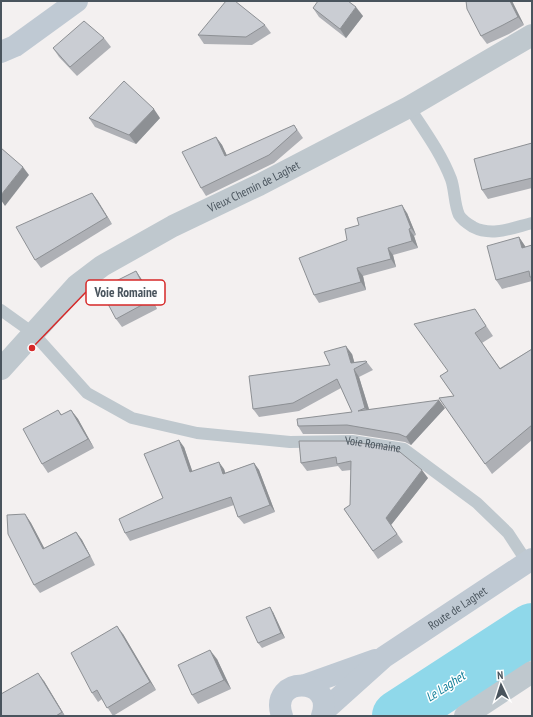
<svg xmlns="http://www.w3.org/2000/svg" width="533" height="717" font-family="'PT Sans Narrow',sans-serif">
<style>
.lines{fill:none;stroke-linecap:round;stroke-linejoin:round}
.river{stroke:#8fd8ea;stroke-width:52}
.lane{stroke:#bfc8ce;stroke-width:12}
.street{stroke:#bfc8ce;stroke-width:22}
.secondary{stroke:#bfc9d3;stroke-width:22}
.wall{fill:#aeb0b5}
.shaded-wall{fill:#8d9094}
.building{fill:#cacdd3;stroke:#8d9094}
.labels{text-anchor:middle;stroke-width:3;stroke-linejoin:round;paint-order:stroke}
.street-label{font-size:12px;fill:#49545d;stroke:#fff}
.water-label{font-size:13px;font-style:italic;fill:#117f99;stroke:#fff}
.leader{fill:none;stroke:#d62828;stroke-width:1.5}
.callout-dot{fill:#d62828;stroke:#fff;stroke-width:1.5}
.callout{fill:#fff;stroke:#d62828;stroke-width:1.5}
.callout-label{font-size:13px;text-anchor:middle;font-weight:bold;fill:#49545d}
</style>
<rect width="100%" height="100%" fill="#f3f0f0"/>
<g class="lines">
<path class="river" d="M398,716L532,629"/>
<g class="lane">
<path d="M409,107C424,130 441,153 451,179C455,190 454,204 459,215C462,220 468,224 473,227C492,237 512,228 532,223"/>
<path id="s1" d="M1,310L33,333L87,393L132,418L197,433L290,442L352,441L404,449L477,503L508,533L527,562"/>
</g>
<g class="street">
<path id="s2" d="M1,369L77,285L102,266L173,226L259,185L409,107L532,35"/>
<path d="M465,716L532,672"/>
</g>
<g class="secondary">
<path d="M1,52L15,46L77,1"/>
<path d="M305,685L375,660"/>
<path id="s3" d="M324,711L384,657L532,559"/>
<path d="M282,716C268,675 336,676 322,716"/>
</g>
</g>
<g class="wall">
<path d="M466,1H512L524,25L509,34L487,44L481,36Z"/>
<path d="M313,8L363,16L346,38L319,17Z"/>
<path d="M265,25L271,33L252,45L204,44L198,35Z"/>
<path d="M104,38L111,47L77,76L59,57L53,48Z"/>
<path d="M89,118H160L136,144L95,127Z"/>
<path d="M294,125L303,138L274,163L206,196L201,188L216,137L222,145L227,156Z"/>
<path d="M532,143V188L488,199L482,190Z"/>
<path d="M92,193L112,224L41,268L35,260Z"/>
<path d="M407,213L416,235L414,236L418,248L393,255L396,267L363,276L366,290L319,303L314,295L347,240Z"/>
<path d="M519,237L525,246L526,247L532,245V281L502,289L496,280Z"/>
<path d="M136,271L142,280L157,309L122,327L116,319Z"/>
<path d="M475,309L493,336L482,343L500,368L532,349V440L492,474L439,398L454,396L440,376L448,371Z"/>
<path d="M352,354L354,362L366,361L373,370L359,377L369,409L445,408L411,445L405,442L353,434H303L298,426L352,412L341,388L299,411L259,417L253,409Z"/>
<path d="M58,410L62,415L71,410L78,419L94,448L48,473L42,464Z"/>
<path d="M299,441L428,478L391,525L403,542L378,559L344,509L350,505L351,470L342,471L338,466L307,471L301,463Z"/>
<path d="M184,447L192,471L224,469L225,473L254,463L259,470L275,512L244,524L238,517L234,505L130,541L125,533L163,498Z"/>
<path d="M25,514L31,523L44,548L76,532L82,540L95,565L40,593L34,585Z"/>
<path d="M273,612L285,638L262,648L258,643Z"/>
<path d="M123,634L156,690L113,716L102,699L98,702L92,693Z"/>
<path d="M217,659L231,689L198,704L192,695Z"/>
<path d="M44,681L65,716H1Z"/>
</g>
<g class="shaded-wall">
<path d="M510,1H512L524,25L518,17Z"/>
<path d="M356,7L363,16L346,38L340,29Z"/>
<path d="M154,109L160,118L136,144L129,135Z"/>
<path d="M216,137L222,145L231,164L225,156Z"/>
<path d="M23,167L29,175L5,206L1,200V195Z"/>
<path d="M92,193L98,201L112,224L107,217Z"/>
<path d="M402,205L407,213L416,235L411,228Z"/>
<path d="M409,229L414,236L418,248L412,241Z"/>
<path d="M519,237L525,246L528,257L522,248Z"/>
<path d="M388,248L393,255L396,267L391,259Z"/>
<path d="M357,268L363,276L366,290L361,282Z"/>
<path d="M136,271L142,280L157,309L151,300Z"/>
<path d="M346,346L352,354L356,368L351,363Z"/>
<path d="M354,369L359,377L371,416L365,408Z"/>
<path d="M439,400L445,408L411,445L406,437Z"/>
<path d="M71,410L78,419L94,448L88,439Z"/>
<path d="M179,440L184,447L195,479L190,472Z"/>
<path d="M219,462L224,469L228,481L223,474Z"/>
<path d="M254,463L259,470L275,512L270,505Z"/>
<path d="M422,470L428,478L391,525L386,518Z"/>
<path d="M25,514L31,523L49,557L43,549Z"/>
<path d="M76,532L82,540L95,565L90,556Z"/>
<path d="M270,607L273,612L285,638L281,633Z"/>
<path d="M117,626L123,634L156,690L150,682Z"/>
<path d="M210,650L217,659L231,689L224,680Z"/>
<path d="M38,673L44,681L65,716L62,712Z"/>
</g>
<g class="building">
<path d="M226,1H235L265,25L246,37L198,35Z"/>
<path d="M318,1H348L356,7L340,29L313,8Z"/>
<path d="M466,1H510L518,17L503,25L481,36L467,9Z"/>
<path d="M84,21L104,38L70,67L53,48Z"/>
<path d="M124,81L154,109L129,135L89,118Z"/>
<path d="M294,125L297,130L269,155L201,188L182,152L216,137L225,156Z"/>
<path d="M532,143V178L482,190L474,159Z"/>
<path d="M1,148L23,167L1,195Z"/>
<path d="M92,193L107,217L35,260L16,227Z"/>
<path d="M402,205L411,228L409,229L412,241L388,248L391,259L357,268L361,282L314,295L299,258L347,240L345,229L359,225L357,218Z"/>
<path d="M519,237L522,248L532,245V277H530L529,271L496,280L487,246Z"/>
<path d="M136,271L151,300L116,319L100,289Z"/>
<path d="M475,309L486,326L475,333L500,369L532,349V425L485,464L439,398L454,396L440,376L448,371L414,324Z"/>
<path d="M346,346L351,363L366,361L367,362L354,369L365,408L358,411L439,400L406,437L399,434L347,425L298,426L297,419L352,412L337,379L293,403L253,409L249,376L330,365L324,352Z"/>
<path d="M58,410L61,415L71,410L88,439L42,464L23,429Z"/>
<path d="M179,440L190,472L219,462L223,474L254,463L270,505L238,517L231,497L125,533L119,519L163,498L144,454Z"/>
<path d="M299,441H346L395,448L422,470L386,518L397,534L373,551L344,509L350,505L351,461L337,464L336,457L301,463Z"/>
<path d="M25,514L43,549L76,532L90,556L34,585L8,534L7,515Z"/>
<path d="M270,607L281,633L258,643L246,617Z"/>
<path d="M117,626L150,682L107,708L97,690L92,693L71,653Z"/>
<path d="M210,650L224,680L192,695L178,665Z"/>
<path d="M38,673L62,712L56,716H1V694Z"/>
</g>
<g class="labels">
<g class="street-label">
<text dy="4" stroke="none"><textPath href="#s2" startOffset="316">Vieux Chemin de Laghet</textPath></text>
<text dy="4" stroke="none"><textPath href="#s1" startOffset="415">Voie Romaine</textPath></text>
<text dy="4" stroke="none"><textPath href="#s3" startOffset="169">Route de Laghet</textPath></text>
</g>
<g class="water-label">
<text transform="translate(445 686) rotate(-33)" y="5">Le Laghet</text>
</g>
</g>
<path class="leader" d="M32 348L86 292"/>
<circle class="callout-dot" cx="32" cy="348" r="4"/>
<rect class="callout" x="86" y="280" width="79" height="25" rx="4"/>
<g class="callout-label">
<text x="126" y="297">Voie Romaine</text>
</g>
<rect width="533" height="717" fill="none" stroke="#49545d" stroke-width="4"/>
<g transform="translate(501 685) rotate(356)" stroke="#ffffff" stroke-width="3" paint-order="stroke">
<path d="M0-3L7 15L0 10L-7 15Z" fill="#49545d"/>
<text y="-6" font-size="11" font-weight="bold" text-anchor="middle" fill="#49545d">N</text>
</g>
</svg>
